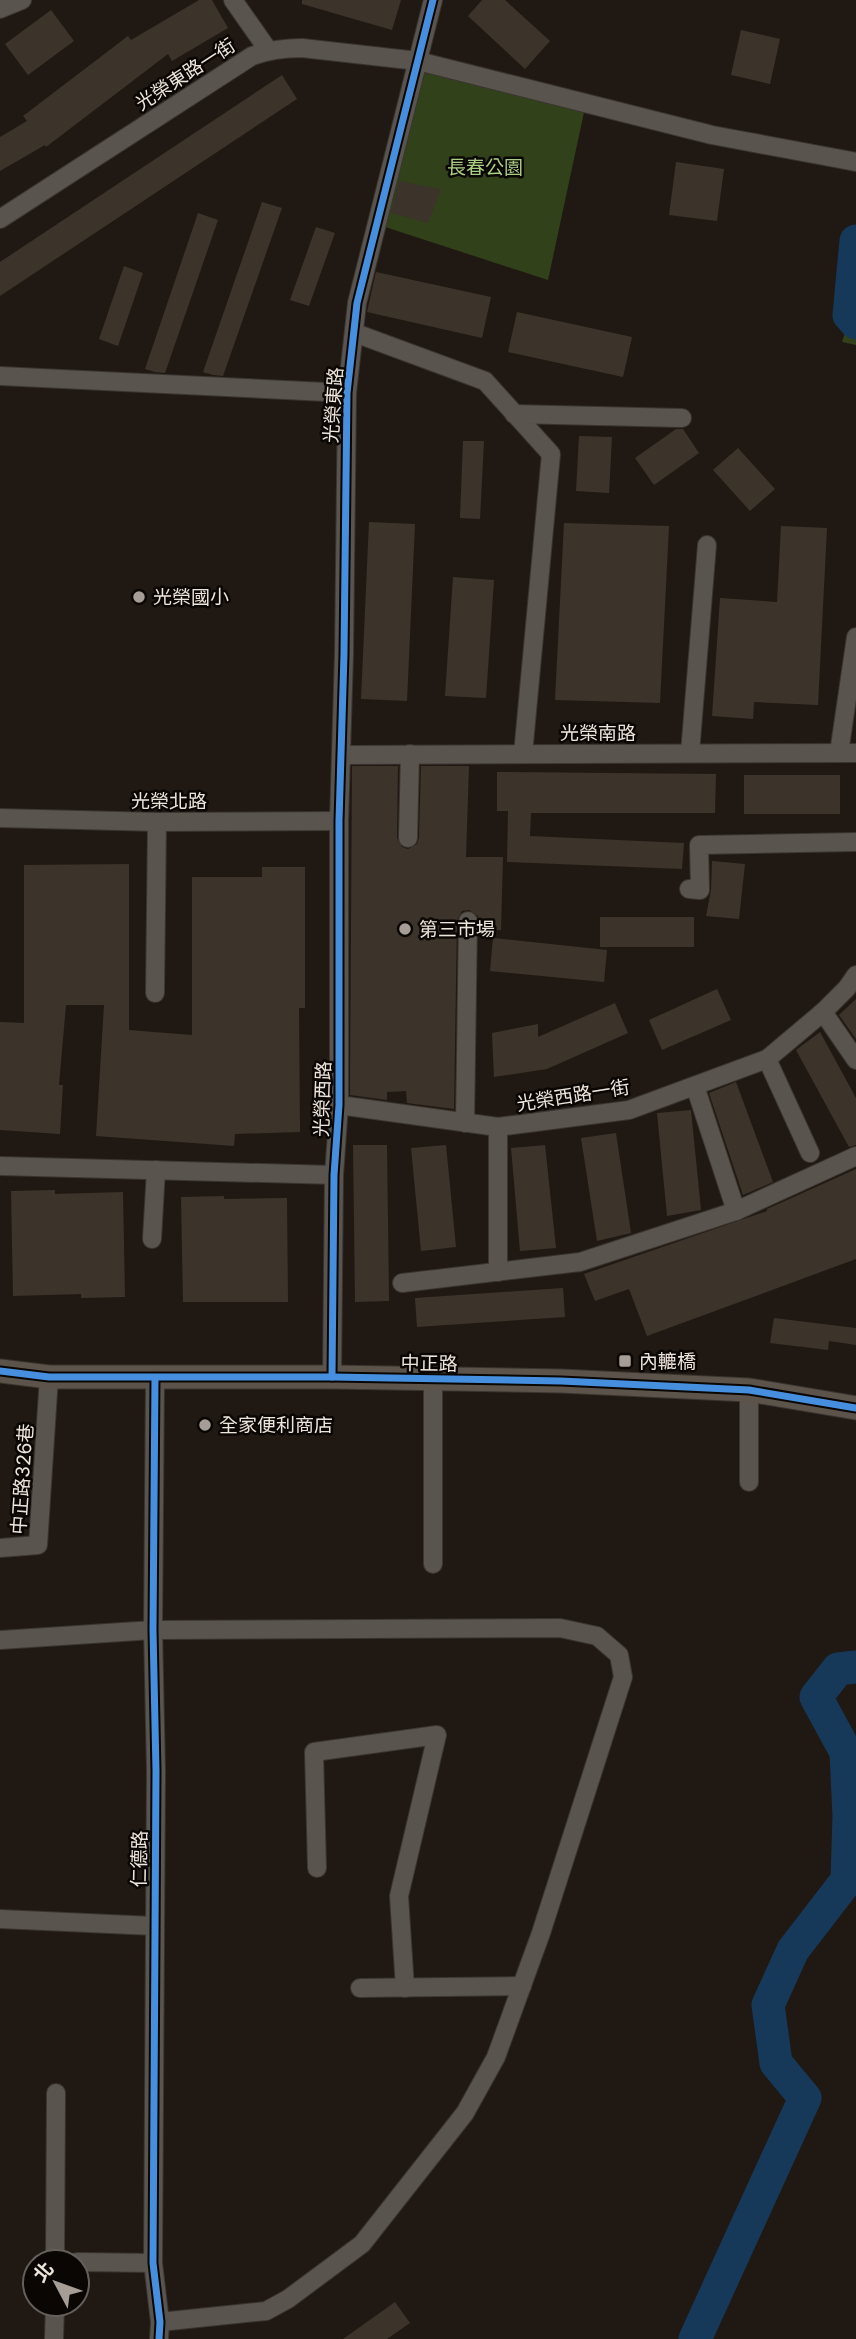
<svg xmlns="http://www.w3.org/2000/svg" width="856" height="2339" font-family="Inter,'Noto Sans TC',sans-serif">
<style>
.green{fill:#31411a}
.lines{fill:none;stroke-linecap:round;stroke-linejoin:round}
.river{stroke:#16395a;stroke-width:33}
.building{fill:#3c342a}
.minor-casing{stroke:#3a3531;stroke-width:20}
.major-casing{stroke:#3a3531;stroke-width:25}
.minor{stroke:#5a544e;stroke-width:18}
.major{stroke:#5c544a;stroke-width:23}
.cycleway-casing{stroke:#0a0603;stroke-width:11}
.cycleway{stroke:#468fdf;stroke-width:7}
.poi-dot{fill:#a59d96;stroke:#0a0603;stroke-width:2.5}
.labels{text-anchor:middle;stroke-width:5;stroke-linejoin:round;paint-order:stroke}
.street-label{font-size:19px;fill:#ede4dc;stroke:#0a0603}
.park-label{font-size:19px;fill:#aace82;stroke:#0a0603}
.poi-label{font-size:19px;fill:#ede4dc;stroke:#0a0603;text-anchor:start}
</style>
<rect width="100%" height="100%" fill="#201913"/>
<g class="green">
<path d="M422,62L586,103L548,280L382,226Z"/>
<path d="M856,300V345L842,342Z"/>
</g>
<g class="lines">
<g class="river">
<path d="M856,241L849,315L856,323"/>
<path d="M695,2339L805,2098L776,2063L768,2005L793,1950L847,1880L849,1816L846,1752L816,1697L838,1669L856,1667"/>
</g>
</g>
<g class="building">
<path d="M199,0H212L228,28L172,61L168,54L46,147L45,145L0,171V137L27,121L23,116L128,36L131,40Z"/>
<path d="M302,0H401L392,30L302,4Z"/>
<path d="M482,0H505L550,41L525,69L468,16Z"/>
<path d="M51,10L74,41L28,75L5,44Z"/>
<path d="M741,30L780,39L770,84L731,75Z"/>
<path d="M282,75L297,99L0,296V262Z"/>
<path d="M676,162L724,169L717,221L669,215Z"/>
<path d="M399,181L441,189L428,223L391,213Z"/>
<path d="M262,202L282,208L223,376L213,375L203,372Z"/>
<path d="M198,213L218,220L165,373L155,372L145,369Z"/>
<path d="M316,227L335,233L309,306L290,300Z"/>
<path d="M124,266L143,273L118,346L99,339Z"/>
<path d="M376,272L491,297L482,338L367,312Z"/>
<path d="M517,312L632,337L623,377L508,352Z"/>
<path d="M676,429H683L699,453L654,485L635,458Z"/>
<path d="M579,436L612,437L609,493L576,491Z"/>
<path d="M463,441H484L480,519L460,518Z"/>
<path d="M738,448L775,489L750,511L713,470Z"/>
<path d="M369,522L415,524L407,701L361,699Z"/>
<path d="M564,523L669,526L660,703L555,700Z"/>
<path d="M781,526L827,528L818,705L754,702L753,719L712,716L720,598L777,602Z"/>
<path d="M453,577L494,580L486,698L445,696Z"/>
<path d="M352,766H398L397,838L402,847L408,849L417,844L419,838L421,766H469L466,857H503L501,930H479L478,916L469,910L462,911L457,920L454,1109L407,1103L406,1091L387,1092V1100L350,1095Z"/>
<path d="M497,772L716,774L715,813H531L530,836L684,843L682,869L507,862L508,811H497Z"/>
<rect x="744" y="775" width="96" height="39"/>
<path d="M712,861L745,864L739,919L706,916L711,890Z"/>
<path d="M129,864V1030L192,1035V877H262V867H305V1008H299L300,1132L235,1134L234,1146L96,1136L104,1005H66L59,1085H63L60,1134L0,1130V1022L24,1023V865Z"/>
<rect x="600" y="917" width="94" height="30"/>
<path d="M493,938L607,950L604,982L490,971Z"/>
<path d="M717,989L731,1020L662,1050L649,1020Z"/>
<path d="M856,999V1039L839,1015Z"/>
<path d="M615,1003L628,1033L547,1069L494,1077L492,1033L538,1024V1037Z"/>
<path d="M820,1032L856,1098V1145L849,1147L796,1050Z"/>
<path d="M736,1082L773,1182L743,1195L709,1093Z"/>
<path d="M691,1110L701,1210L667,1216L657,1113Z"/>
<path d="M616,1133L631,1233L597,1241L581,1138Z"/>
<path d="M353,1145H387L389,1301L355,1302Z"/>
<path d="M446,1145L456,1247L421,1251L411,1148Z"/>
<path d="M545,1145L556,1248L520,1251L511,1148Z"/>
<path d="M856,1169V1259L647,1336L629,1289L595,1301L584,1274L767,1211V1209Z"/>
<path d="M55,1190V1194L123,1192L125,1297L81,1298V1294L13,1296L11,1191Z"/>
<path d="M224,1196V1199L287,1198L288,1302H183L181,1197Z"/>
<path d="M563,1288L565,1317L417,1327L415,1298Z"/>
<path d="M774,1318L856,1328V1345L829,1341L828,1350L770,1343Z"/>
<path d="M395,2302L410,2323L387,2339H343Z"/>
</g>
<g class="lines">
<g class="minor-casing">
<g id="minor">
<path d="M233,0L268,50"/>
<path d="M0,9L22,0"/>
<path d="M0,219L252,56C269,50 284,48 302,48L418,61L712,135L856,162"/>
<path d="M355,333L485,381L551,454L523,754"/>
<path d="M0,376L347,393"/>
<path d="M514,414L682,418"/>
<path d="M690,753L707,545"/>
<path d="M839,753L856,637"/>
<path d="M341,755L856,753"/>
<path d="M0,818L157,822L339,821"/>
<path d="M408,838L410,754"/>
<path d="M689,889L700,890L699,845L856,842"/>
<path d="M155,993L157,822"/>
<path d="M823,1012L856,1060"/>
<path d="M767,1059L810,1153"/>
<path d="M695,1086L736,1211"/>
<path d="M339,1105L498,1127L629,1110L767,1059L823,1012L847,988L856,975"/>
<path d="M465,1123L468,921"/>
<path d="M0,1166L334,1175"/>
<path d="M152,1239L156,1170"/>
<path d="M498,1272V1127"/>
<path d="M402,1283L580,1262L736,1211L856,1156"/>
<path d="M332,1377L334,1175L339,1105V821L344,654L347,393L357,303L433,0"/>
<path d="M155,1378L153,1630L156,1771L153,2263L160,2322L159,2339"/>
<path d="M433,1378V1564"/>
<path d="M749,1482V1390"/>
<path d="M0,1548L38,1545L49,1377"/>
<path d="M0,1640L153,1630L560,1628L597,1636L619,1655L623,1677L541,1933L496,2057L465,2113L362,2244L288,2299L266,2311L160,2322"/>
<path d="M317,1868L314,1752L437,1735L399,1896L405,1988"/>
<path d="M0,1919L154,1926"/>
<path d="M360,1988L522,1986"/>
<path d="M55,2262L56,2093"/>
<path d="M77,2262L153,2263"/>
<path d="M54,2339L55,2304"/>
</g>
</g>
<g class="major-casing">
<path id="major" d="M0,1371L49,1377H332L561,1381L749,1390L856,1408"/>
</g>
<use href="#minor" class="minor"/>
<use href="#major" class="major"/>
<g class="cycleway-casing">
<g id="cycleway">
<path d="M0,1371L49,1377H332L561,1381L749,1390L856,1408"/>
<path d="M332,1377L334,1175L339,1105V821L344,654L347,393L357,303L433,0"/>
<path d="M155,1378L153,1630L156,1771L153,2263L160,2322L159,2339"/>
</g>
</g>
<use href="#cycleway" class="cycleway"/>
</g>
<g class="poi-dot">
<circle cx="139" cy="597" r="7"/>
<circle cx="405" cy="929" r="7"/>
<rect x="618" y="1354" width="14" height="14" rx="3.5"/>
<circle cx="205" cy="1425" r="7"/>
</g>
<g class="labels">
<g class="street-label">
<text transform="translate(185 74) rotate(-33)" y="7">光榮東路一街</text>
<text transform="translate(333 405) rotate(-86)" y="7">光榮東路</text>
<text x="598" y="740">光榮南路</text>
<text x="169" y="808">光榮北路</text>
<text transform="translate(573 1095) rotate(-9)" y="7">光榮西路一街</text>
<text transform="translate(322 1099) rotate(-88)" y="7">光榮西路</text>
<text transform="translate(429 1363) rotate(1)" y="7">中正路</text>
<text transform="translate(22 1479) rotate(-86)" y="7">中正路326巷</text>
<text transform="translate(139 1859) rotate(-89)" y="7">仁德路</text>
</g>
<g class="park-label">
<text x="485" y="174">長春公園</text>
</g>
<g class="poi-label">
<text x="153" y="604">光榮國小</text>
<text x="419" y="936">第三市場</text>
<text x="639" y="1368">內轆橋</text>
<text x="219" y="1432">全家便利商店</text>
</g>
</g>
<g transform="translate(56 2283) rotate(311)"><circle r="33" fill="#0a0603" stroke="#655f5a" stroke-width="2"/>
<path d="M0-5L12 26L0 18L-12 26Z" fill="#a59d96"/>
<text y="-10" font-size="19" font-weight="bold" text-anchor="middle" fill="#ede4dc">北</text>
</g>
</svg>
